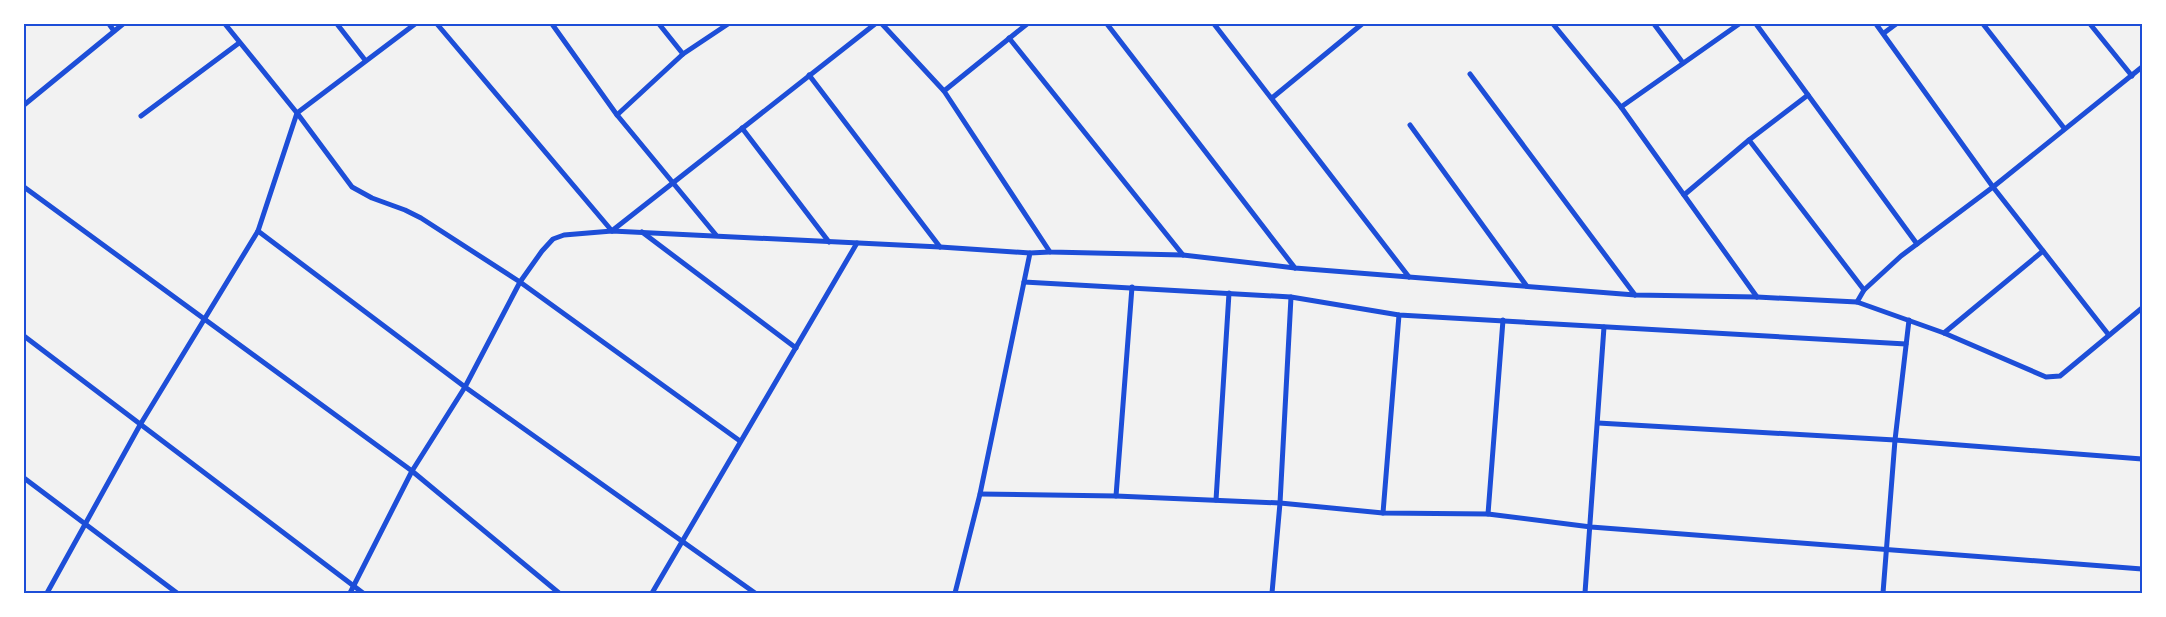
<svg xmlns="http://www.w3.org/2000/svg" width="2166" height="617" font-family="Signika,sans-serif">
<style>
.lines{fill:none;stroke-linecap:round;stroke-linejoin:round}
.minor{stroke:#1d4ed8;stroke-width:5}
.neatline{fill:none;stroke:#1d4ed8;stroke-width:2}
</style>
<rect width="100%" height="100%" fill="#f2f2f2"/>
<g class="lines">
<g class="minor">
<path d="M109,24L114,31"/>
<path d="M225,24L297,113L352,187L372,198L405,210L421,218L520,282L740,441"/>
<path d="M337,24L365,60"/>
<path d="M437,24L612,231"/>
<path d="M552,24L617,115L716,235"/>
<path d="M659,24L683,54"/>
<path d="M882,24L944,91L1050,252L1183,255L1295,268L1635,295L1757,297L1857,302L1944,333L2046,377L2060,376L2142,308"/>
<path d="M1107,24L1295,268"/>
<path d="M1214,24L1409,277"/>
<path d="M1553,24L1621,107L1757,297"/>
<path d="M1654,24L1683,63"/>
<path d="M1756,24L1917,244"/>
<path d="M1876,24L1993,187L2108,334"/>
<path d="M1983,24L2064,128"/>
<path d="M2090,24L2132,76"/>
<path d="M1884,33L1896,24"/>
<path d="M1009,38L1183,255"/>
<path d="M1470,74L1635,295"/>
<path d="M809,75L940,247"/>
<path d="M944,91L1027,24"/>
<path d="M1272,98L1362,24"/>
<path d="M24,105L123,24"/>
<path d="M1621,107L1739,24"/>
<path d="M617,115L683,54L728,24"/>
<path d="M141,116L239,43"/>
<path d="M1410,125L1526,285"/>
<path d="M742,128L829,242"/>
<path d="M1749,140L1864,290"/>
<path d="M24,187L412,471L559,593"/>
<path d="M1684,195L1749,140L1808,95"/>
<path d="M613,230L875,24"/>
<path d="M258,231L465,387L755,593"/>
<path d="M642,232L796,348"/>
<path d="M1024,282L1291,297L1399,315L1906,344"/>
<path d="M1857,302L1864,290L1901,256L1993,187L2142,67"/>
<path d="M1944,333L2043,251"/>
<path d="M24,336L363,593"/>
<path d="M1598,423L1895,440L2142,459"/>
<path d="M24,478L177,593"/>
<path d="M980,494L1116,496L1280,503L1383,513L1488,514L1591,527L2142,569"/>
<path d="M1116,496L1132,287"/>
<path d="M1216,500L1229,293"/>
<path d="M1383,513L1399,315"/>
<path d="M1488,514L1503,320"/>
<path d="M47,593L140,425L258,231L297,113L415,24"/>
<path d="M350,593L412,471L465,387L520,282L542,251L553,239L564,235L612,231L940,247L1030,253"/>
<path d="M652,593L857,243"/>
<path d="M955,593L980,494L1030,253L1050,252"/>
<path d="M1272,593L1280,503L1291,297"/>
<path d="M1585,593L1604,327"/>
<path d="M1883,593L1895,440L1909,320"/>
</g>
</g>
<rect width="2166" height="617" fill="none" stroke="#ffffff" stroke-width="50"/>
<rect x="25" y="25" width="2116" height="567" class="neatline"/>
</svg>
